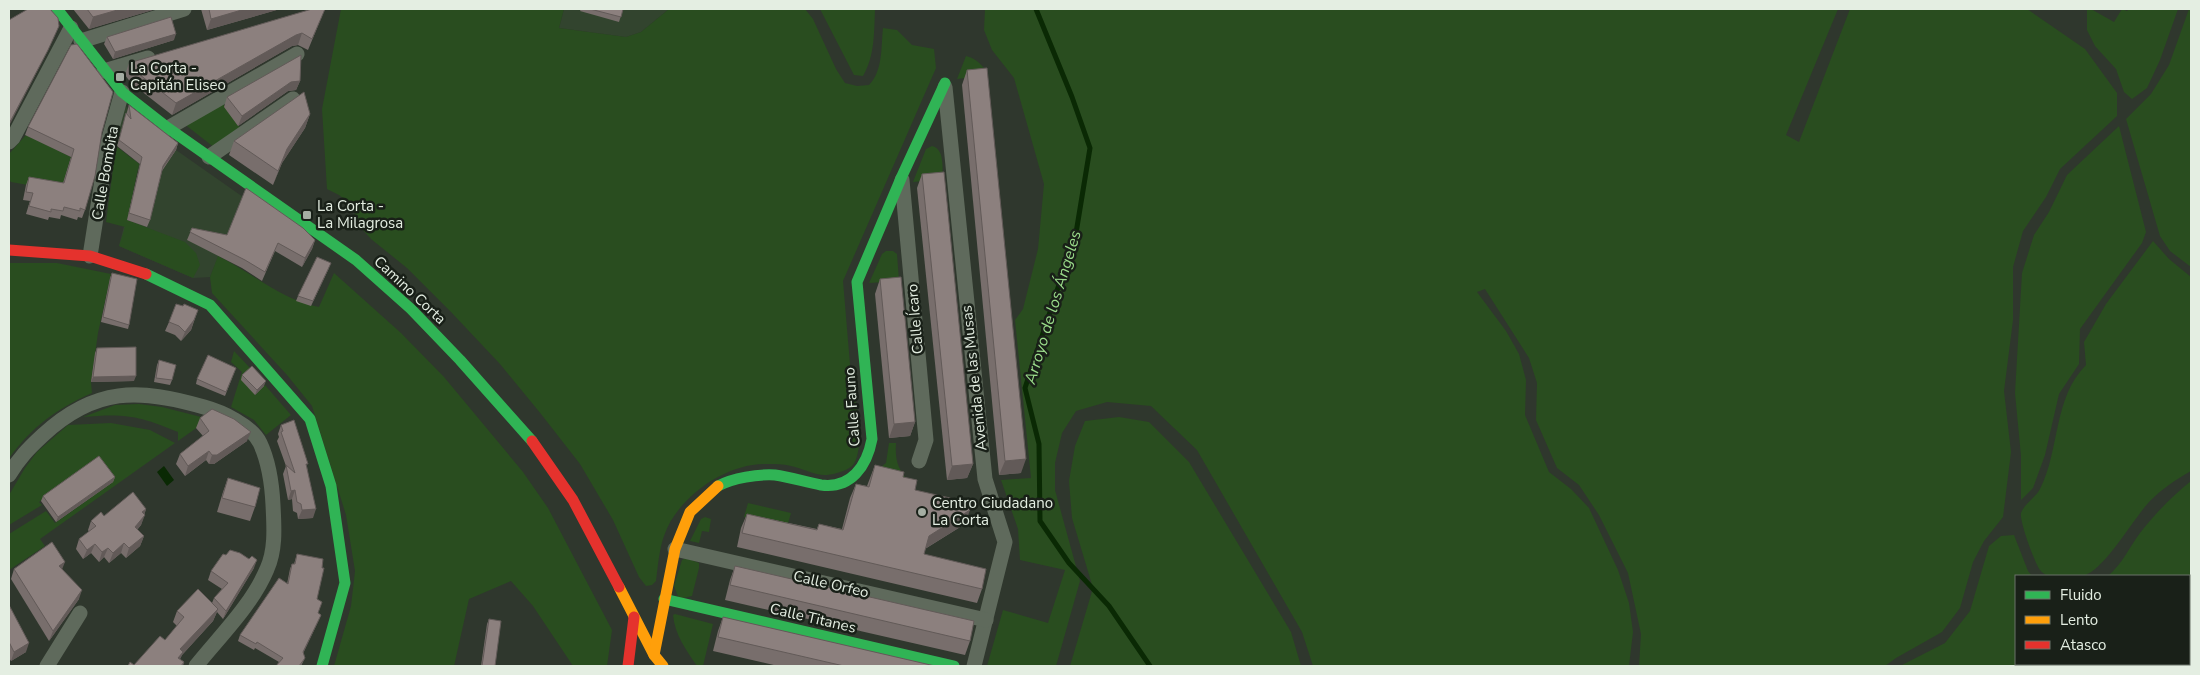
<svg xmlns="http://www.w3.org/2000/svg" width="2200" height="675" font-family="'Nunito Sans',sans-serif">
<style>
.built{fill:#32442e}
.green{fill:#294d1f}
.water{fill:#0a2904}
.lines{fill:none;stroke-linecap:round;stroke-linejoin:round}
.stream{stroke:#0a2904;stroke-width:5}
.street{stroke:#5f6a5c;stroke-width:15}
.fast{stroke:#30b455;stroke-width:11}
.slow{stroke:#ff9f0a;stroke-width:11}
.jam{stroke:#e5322d;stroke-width:11}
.wall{fill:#786e6c}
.shaded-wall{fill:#625a58}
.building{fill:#8c807e;stroke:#625a58}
.poi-dot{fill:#a5aea3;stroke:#192018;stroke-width:2}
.labels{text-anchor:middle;stroke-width:5;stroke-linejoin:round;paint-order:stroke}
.poi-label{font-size:15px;fill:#e4eee2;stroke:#192018;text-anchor:start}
.street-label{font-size:15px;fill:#e4eee2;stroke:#192018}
.water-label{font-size:16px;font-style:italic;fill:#9adb8a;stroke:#192018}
</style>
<rect width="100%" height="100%" fill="#2f372d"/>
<g class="built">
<path d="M564,9H669L641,32L626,37L559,28Z"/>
<path d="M127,107L176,150L243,197L210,277L193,278L119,246L138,171L132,157L113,143L123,108Z"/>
</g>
<g class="green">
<path d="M341,9H564L559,28L626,37L641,32L669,9H805L813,19L836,69L845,83L857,86L869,85C883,71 881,47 883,28L897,30L912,45L934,49L936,68L843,281L852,388C858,404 865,452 852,466C846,471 835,474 827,475C816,476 802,468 791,466C783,464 775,464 768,464C727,462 677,497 664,536C659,550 658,566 656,581L652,585L646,586L639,577L613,520L580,464L541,414L500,364L451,312L407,268L371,239L362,229L350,204L339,195L327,189L322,109Z"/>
<path d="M820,9H875C874,32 875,56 863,76L854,75Z"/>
<path d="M985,9H1838L1786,135L1799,142L1850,9H2027L2085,49L2117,93V116L2060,169L2046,197L2023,231L2013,267V320L2004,391L2011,452L2003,517L1984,541L1973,562L1960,608L1942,632L1896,658L1885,666H1639L1641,634L1628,573L1599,515L1579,485L1557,468L1536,420L1537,383L1529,358L1485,289L1477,292L1506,331L1519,354L1526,380L1525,415L1549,472L1571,489L1589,508L1618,570L1629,603L1633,632L1629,666H1313L1302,632L1197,450L1151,406L1107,402L1076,411L1062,433L1055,463V490L1080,581L1056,666H987L1003,610L1048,623L1065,570L1020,560L1018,529L1001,480L1031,478L1015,320L1023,309L1038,249L1044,184L1014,78L992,50L984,30Z"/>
<path d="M2087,9H2091L2114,22L2122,9L2127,11L2129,9H2178L2160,60L2147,88L2132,99L2124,92L2116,69L2095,46L2087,30Z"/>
<path d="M2189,9H2191V267L2170,251L2160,236L2126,119L2151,94L2169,65Z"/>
<path d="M966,56C977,59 983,65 988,75L957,79Z"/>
<path d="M221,101L241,129L215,148L183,123Z"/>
<path d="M2119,126L2146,232L2142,243L2080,329L2079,364L2059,394L2045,455L2033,488L2021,500V456L2015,393L2022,273L2034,235L2049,212L2067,175Z"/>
<path d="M26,135L71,157L61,191L11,182L9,179V154Z"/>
<path d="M116,146L139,164L127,220L185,242L196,253L200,265L193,278L119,246L125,227L106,222Z"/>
<path d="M932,146C945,149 942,168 943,179L913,182L926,149Z"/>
<path d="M2153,241L2169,259L2191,277V471C2177,479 2163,488 2151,500C2134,517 2105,570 2083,576C2076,578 2057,578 2049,576C2047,576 2041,572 2040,570C2035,564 2019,520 2021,513C2024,504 2036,497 2040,489C2060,450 2053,398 2086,365L2084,342L2106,304Z"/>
<path d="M886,251H893L897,254L899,281L869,283L882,254Z"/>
<path d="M218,256C251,272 282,300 319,307L334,273L401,333L444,377L523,472L548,508L612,630L607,666H573L533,606L511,581L469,599L454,666H334L351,606L355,571L346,515L312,406L287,375L212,293L210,277Z"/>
<path d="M9,263H57L111,274L98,333L91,382L92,393C56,409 33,426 9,458Z"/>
<path d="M234,351L251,369L255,395L265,385L291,415L266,435L254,420L231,407L242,372L231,362Z"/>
<path d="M139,404L162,407L209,419L178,441V432C140,416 125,413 83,417L115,405Z"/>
<path d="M1119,417L1149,422L1189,462L1291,632L1301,666H1070L1093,588L1072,518L1069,481L1075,446L1085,421Z"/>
<path d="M111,423L150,430L175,443L40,539L45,546L9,570V534L46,511L55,523L113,482L97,461L39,502L42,505L9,525V495L25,468L37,452L68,425Z"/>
<path d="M889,443H896C895,458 897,468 907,479L876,471L886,463Z"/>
<path d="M2191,481V666H1900L1945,643L1970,611L1989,546L2001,536L2014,535L2028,571L2032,576H2016V664H2189V576H2108C2123,563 2128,549 2140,533C2155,514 2172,496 2191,481Z"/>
<path d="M748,503L791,513L787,527L744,517Z"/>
<path d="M705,517L711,519L709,532L702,531L699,543L690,541L701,519Z"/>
<path d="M686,558L699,563V568L692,596L679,599L674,586L682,560Z"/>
<path d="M675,614L713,624L703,666H697C686,650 675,635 673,615Z"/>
</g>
<path class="water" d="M164,466L174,480L167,486L157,472Z"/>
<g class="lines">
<path class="stream" d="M1036,9L1072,97L1090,148L1076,233L1025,388L1039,444L1040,521L1069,563L1109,606L1150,666"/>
<g class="street">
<path d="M81,41L184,9"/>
<path d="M104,71L148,58"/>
<path d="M945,87L985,479L1005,542L974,666"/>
<path d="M168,128L297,54"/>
<path d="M9,142L13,138L71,28"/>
<path d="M209,157L293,99"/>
<path d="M902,180L926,440L919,461"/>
<path d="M90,256L108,142L122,92"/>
<path d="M9,475C19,458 29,448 43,435C95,387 139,388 204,407C222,412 251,425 260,443C269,462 272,484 273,505C274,526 276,549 267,569C252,605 220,636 196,666"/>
<path d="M675,549L986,620"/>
<path d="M47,666L80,613"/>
</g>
<g class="fast">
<path d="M57,9L122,92L168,128L356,260L411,309L460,360L532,441"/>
<path d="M146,274L210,305L310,419L331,486L345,583L322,666"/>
<path d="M718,486C733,478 758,474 775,475C790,477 805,482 821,485C851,489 867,466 872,439L857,282L902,176L945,83"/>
<path d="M664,599L954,666"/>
</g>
<g class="slow">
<path d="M619,587L654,655L663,666"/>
<path d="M654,655L675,549L690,512L718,486"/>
</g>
<g class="jam">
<path d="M9,250L90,256L146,274"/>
<path d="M532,441L573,500L619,587"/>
<path d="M628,666L634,617"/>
</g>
</g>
<g class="wall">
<path d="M73,9H156L89,29Z"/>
<path d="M201,9H280L207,30Z"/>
<path d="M581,9H623L619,22L580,11Z"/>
<path d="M322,16L308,50L298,45L292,46L172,115L131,83L125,75L129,63Z"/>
<path d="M107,37L174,40L113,59L104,44Z"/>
<path d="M967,70L1021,473L999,475L962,85Z"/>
<path d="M300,81L296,90L288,91L238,126L224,107L227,97Z"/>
<path d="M129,105L178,143L176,150L162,171L150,220L147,227L127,220L140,164L117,146Z"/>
<path d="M310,114L305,128L282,163L273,185L229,155L234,141Z"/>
<path d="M28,127L102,132L85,210L82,218L78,217L77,220L61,215L60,219L49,217L48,220L26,214L30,201L23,200L26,185L29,177L63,183L71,157L25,135Z"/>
<path d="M922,174L973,464L967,478L947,480L917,188Z"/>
<path d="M192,228L227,235L315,240L312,249L302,267L275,251L262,281L242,268L187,240Z"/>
<path d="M329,268L311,306L296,301L298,296Z"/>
<path d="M112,273L129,325L128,329L101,322L110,278Z"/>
<path d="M880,279L915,422L910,436L889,438L875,294Z"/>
<path d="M198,310L191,330L181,341L175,335L165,331L169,322Z"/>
<path d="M97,348L134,381L91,382L95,353Z"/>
<path d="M159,360L172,380L170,385L154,382L157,365Z"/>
<path d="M236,368L225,396L196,384L197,379Z"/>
<path d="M242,375L264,386L255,395L241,380Z"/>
<path d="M200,418L247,441L214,464H209L206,460L185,476L176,464L180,454L203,436L196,428Z"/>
<path d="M281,425L307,467L313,518L298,519L297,513L293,511L292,499L288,500L283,474L286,466L277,441L279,437L278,434Z"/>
<path d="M875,465L903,477L915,490L965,524L925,549L924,554L982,589L977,603L737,547L741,528L747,514L817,529L819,524L842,529L850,498L856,484L867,486Z"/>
<path d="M115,477L113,482L56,522L41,501L43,496Z"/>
<path d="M228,478L255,507L250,521L217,512L223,492Z"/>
<path d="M146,509L141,525L137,530L144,536L140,546L126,558L121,553L109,563L104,557L99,562L91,553L83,559L76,549L79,539L89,532L88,530L91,521L104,516Z"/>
<path d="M297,554L317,599L318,613L321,615L303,653L305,658L301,666H276L279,662L255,648L254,650L238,641L240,635L287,584L290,569L292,564H294Z"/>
<path d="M735,566L970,641L965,655L725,600L730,580Z"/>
<path d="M254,568L223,619L217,612L213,621L182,655L180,659L184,662L183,666H128L134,665L165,640L177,626L173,622L177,611L212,603L214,598L222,589L208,580L211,571Z"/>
<path d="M14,569H62L79,599L49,641L11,579Z"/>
<path d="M9,605L26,652L11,661L9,658Z"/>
<path d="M723,617L935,666H778L713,651L718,631Z"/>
<path d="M489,619L495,666H481L487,624Z"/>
</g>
<g class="shaded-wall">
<path d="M121,9H156L89,29L93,17Z"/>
<path d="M245,9H280L207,30L211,19Z"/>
<path d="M59,26L44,58L9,126V122Z"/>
<path d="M302,33L298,45L292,46L172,115L176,103L296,35Z"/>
<path d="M176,34L174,40L113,59L115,52Z"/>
<path d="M300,81L296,90L288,91L238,126L242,116L291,82Z"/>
<path d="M310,114L305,128L282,163L273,185L287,149Z"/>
<path d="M178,143L176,150L160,172L163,166Z"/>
<path d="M315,240L312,249L302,267L305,258Z"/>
<path d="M194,320L191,330L181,341L185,332Z"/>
<path d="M136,376L134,381L91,382L93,377Z"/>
<path d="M266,381L264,386L255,395L257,390Z"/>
<path d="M915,422L910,436L889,438L894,424Z"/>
<path d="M251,432L247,441L214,464H209L212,455Z"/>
<path d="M209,451L206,460L185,476L188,466Z"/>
<path d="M1026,459L1021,473L999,475L1005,461Z"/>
<path d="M973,464L967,478L947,480L952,466Z"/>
<path d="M115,477L113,482L56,522L58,517Z"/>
<path d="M295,490L292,499L288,500L291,491Z"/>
<path d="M146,509L143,518L145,515L141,525L131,537L142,512Z"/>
<path d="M316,509L313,518L298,519L302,510Z"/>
<path d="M970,510L965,524L923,550L929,536Z"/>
<path d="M144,536L140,546L126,558L129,548Z"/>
<path d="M124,543L121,553L109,563L113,553Z"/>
<path d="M95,544L91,553L83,559L87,550Z"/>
<path d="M108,548L104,557L99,562L102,552Z"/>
<path d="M257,560L254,568L223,619L226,611Z"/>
<path d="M65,562L61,572L59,566Z"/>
<path d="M82,590L79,599L49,641L53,631Z"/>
<path d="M218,609L213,621L182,655L178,663L176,666L180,649Z"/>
<path d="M321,615L319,620L301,658L303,652Z"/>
<path d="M29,643L26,652L11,661L14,652Z"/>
</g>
<g class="building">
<path d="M28,9H50L58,18L59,26L48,50L11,120L9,122V20Z"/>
<path d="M87,9H121L93,17Z"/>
<path d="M209,9H245L211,19Z"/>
<path d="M312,9H325L312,39L302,33L296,35L176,103L135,71L129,63Z"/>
<path d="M590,9H623L621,17Z"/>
<path d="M171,17L176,34L115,52L107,37Z"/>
<path d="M77,44L113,92L102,132L95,176L85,210L80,208V211L64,207L63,211L51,209V212L29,206L33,193L26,192L29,177L64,183L74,149L28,127L71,45Z"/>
<path d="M301,55L300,81L291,82L242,116L227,97Z"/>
<path d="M987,68L1026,459L1005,461L967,70Z"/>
<path d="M304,92L310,114L287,149L278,171L234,141Z"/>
<path d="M129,105L178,143L163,166L150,220L129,213L142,157L119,140L126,113L131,119Z"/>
<path d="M944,172L973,464L952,466L922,174Z"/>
<path d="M246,188L303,228L315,240L305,258L278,243L265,272L245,260L190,232L192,228L227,235Z"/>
<path d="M317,257L331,263L313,301L298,296Z"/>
<path d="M112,273L137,279L129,325L103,317Z"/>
<path d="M901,277L915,422L894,424L880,279Z"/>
<path d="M176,304L183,306L184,304L198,310L194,320L185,332L179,326L169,322Z"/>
<path d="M136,347V376L93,377L97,348Z"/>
<path d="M208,355L236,368L226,392L197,379Z"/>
<path d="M159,360L176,365L172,380L156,378Z"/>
<path d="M252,366L266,381L257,390L242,375Z"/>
<path d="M212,409L234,419L251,432L217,455H212L209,451L188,466L180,454L209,431L200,418Z"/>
<path d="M294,420L308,464H306L316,509L302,510L301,504L297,502L295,490L291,491L286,465L295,473L281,432L283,431L281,425Z"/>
<path d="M99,456L115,477L58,517L43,496Z"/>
<path d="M875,465L904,472L903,477L917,480L915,490L959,500L962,498L970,510L929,536L924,554L986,569L982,589L742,533L747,514L817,530L819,524L843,530L856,484L869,487Z"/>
<path d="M228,478L260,488L255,507L222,498Z"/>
<path d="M133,492L146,509L142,512L145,515L135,527L144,536L129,548L124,543L113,553L108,548L102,552L95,544L87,550L79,539L96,526L91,521L101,512L104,516Z"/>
<path d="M52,542L65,562L59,566L82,590L53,631L14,569Z"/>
<path d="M230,550L240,553L249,559L252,556L257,560L226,611L214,598L228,583L211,571L223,554L226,555Z"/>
<path d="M297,554L323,559L322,568H324L317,599L322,602L318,613L321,615L303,652L305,658L299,666H276L283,658L257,642L256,644L240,635L279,578L288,584L292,564H295Z"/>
<path d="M735,566L974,621L970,641L730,585Z"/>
<path d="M198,589L218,609L180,649L183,652L178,658L184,662L181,666H128L130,662L134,665L160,636L165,640L184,617L177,611Z"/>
<path d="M9,605L29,643L14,652L9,642Z"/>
<path d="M723,617L935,666H844L718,637Z"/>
<path d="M489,619L501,621L495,666H482Z"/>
</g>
<g class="poi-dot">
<rect x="115" y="72" width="10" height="10" rx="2.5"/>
<rect x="302" y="210" width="10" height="10" rx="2.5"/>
<circle cx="922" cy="512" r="5"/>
</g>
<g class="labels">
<g class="poi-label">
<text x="130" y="73">La Corta -<tspan x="130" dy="17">Capitán Eliseo</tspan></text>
<text x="317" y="211">La Corta -<tspan x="317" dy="17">La Milagrosa</tspan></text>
<text x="932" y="508">Centro Ciudadano<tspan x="932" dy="17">La Corta</tspan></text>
</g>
<g class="street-label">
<text transform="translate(105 173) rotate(-80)" y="5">Calle Bombita</text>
<text transform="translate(410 290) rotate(43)" y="5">Camino Corta</text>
<text transform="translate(915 319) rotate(-95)" y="5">Calle Ícaro</text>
<text transform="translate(974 378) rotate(-96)" y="5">Avenida de las Musas</text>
<text transform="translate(852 407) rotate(-94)" y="5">Calle Fauno</text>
<text transform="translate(831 584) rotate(13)" y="5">Calle Orfeo</text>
<text transform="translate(813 618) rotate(13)" y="5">Calle Titanes</text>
</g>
<g class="water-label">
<text transform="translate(1052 307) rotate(-73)" y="6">Arroyo de los Ángeles</text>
</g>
</g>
<rect width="2200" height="675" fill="none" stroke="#e4eee2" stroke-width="20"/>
<rect x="2015" y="575" width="175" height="90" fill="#192018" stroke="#6a7269"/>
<rect x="2025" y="591" width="25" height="8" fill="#30b455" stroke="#6a7269"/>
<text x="2060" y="600" font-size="15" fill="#e4eee2">Fluido</text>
<rect x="2025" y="616" width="25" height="8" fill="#ff9f0a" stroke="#6a7269"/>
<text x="2060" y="625" font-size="15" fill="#e4eee2">Lento</text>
<rect x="2025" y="641" width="25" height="8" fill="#e5322d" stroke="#6a7269"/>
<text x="2060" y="650" font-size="15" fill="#e4eee2">Atasco</text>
</svg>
